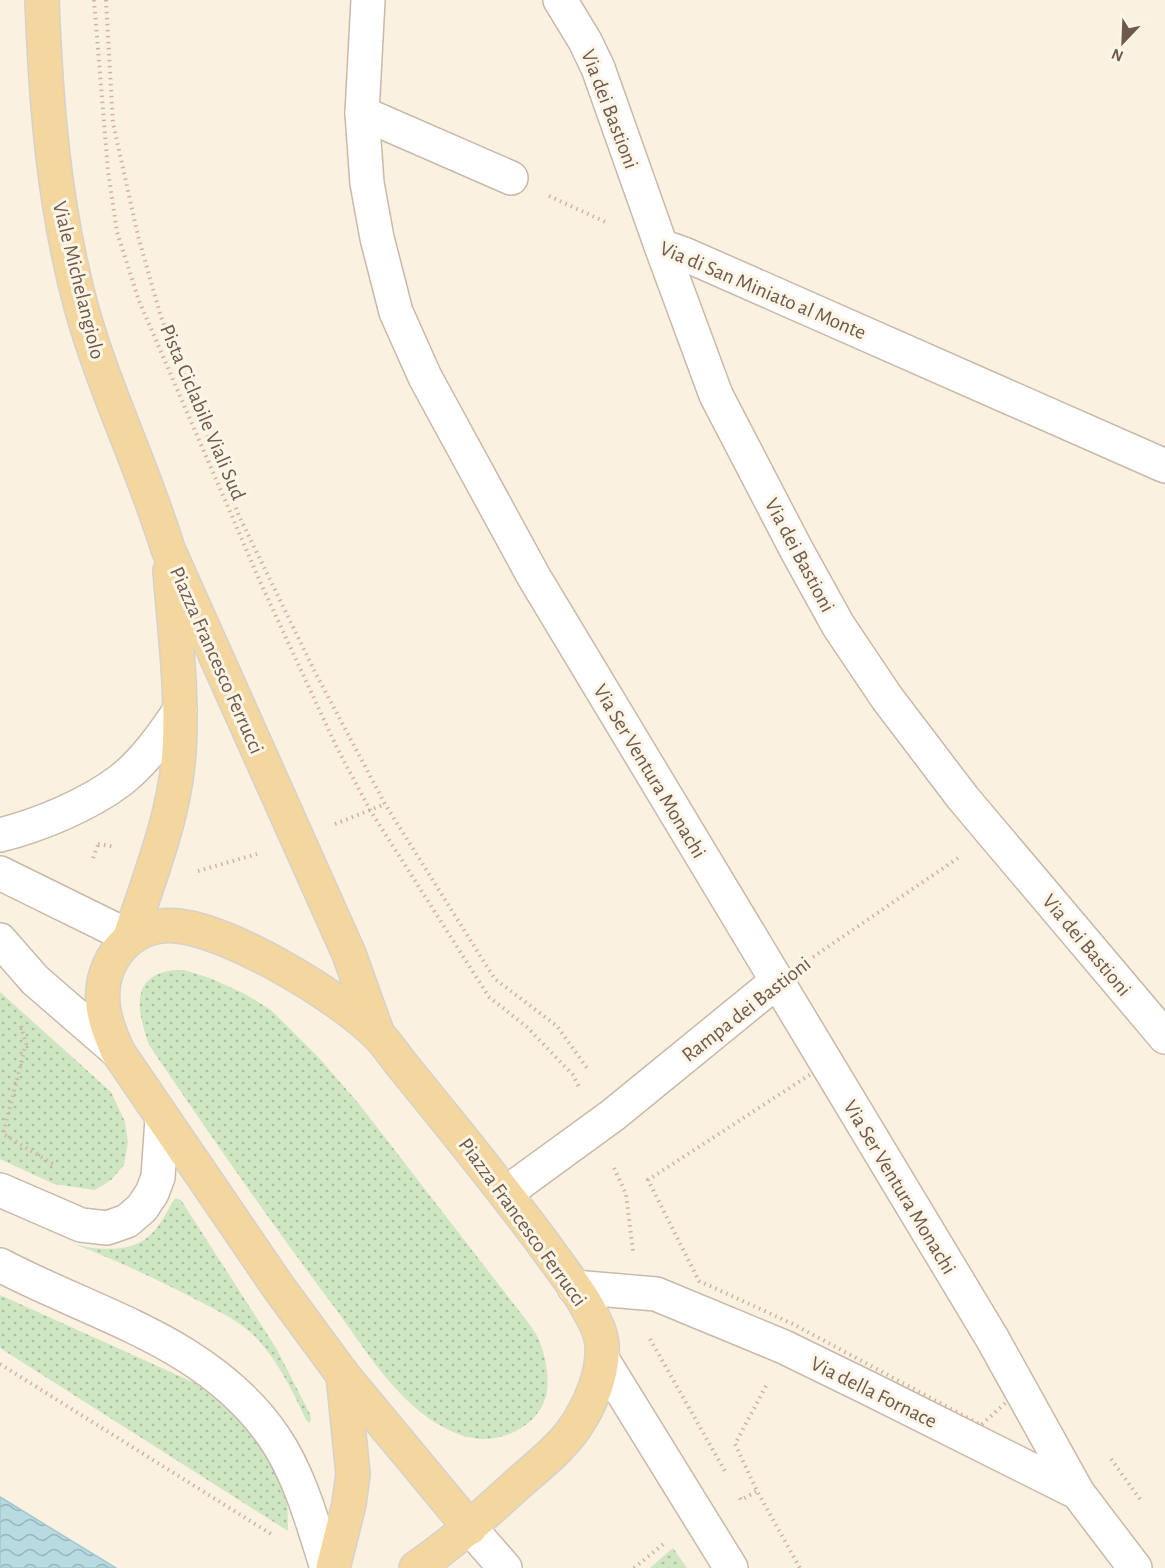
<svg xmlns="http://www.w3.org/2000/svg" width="1165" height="1568" font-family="'Alegreya Sans',sans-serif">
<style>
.grass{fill:url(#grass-dots)}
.water{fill:url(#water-waves);stroke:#9fc8d2;stroke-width:1.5}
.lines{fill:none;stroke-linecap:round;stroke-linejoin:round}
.minor-casing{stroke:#c9b9a9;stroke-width:36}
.major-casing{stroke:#d7d1cc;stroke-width:36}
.path{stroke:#d1b49f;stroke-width:4;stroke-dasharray:1.5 4.5;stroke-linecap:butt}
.minor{stroke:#fff;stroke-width:33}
.major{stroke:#f4d79e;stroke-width:33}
.labels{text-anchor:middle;stroke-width:6;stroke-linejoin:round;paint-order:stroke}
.street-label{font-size:21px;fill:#6f594a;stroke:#fdf5e7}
</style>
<defs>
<pattern id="grass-dots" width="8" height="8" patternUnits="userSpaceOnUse" patternTransform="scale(1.5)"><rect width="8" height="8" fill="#cfe6c2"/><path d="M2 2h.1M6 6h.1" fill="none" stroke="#acbda0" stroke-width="1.8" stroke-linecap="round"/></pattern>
<pattern id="water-waves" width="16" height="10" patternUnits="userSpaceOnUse" patternTransform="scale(1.5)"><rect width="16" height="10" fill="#b8dae1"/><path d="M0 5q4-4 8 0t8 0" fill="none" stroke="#9ab4b8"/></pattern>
</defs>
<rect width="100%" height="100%" fill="#faf1e1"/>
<g class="grass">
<path d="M174,970H184L210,978L245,994L271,1010L319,1058L359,1104L523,1316C529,1324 537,1333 540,1343C546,1358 550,1380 546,1396C538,1424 509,1439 483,1439C460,1439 435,1424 418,1410C383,1381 359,1340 332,1304C268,1219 208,1132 149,1045C138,1013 128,976 174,970Z"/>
<path d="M0,992L111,1092L125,1122L128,1142L124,1165L111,1180L95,1190L54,1184L0,1159Z"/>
<path d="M175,1198L181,1200L276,1348L309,1412L311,1418L310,1423L306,1420C293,1391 274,1353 250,1332C234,1318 214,1309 195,1299C156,1279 116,1260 74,1244C96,1250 129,1253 148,1237C160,1227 167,1211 175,1198Z"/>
<path d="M0,1295L195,1383L230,1410L271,1456L287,1485L288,1531L0,1348Z"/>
<path d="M673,1548L687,1568H650Z"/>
</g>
<path class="water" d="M0,1497L116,1568H0Z"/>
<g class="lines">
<g class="minor-casing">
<g id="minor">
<path d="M368,0L362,113L367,183L377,238L396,312L425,377L534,577L992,1338L1078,1493"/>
<path d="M560,0L585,41L598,68L661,246L716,395L796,549L838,625L887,698L963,798L1165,1037"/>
<path d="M362,113L511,178"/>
<path d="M661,246L684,254L1165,466"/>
<path d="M0,835C40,825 88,805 121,780C145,761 163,735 180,710"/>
<path d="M0,873L130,937"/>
<path d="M0,940L35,980L118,1052"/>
<path d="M0,1190L81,1225L107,1228L127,1221L142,1208L152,1193L158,1177L162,1119"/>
<path d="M506,1193L613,1115L776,982"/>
<path d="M0,1265C97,1316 209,1342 274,1437C300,1475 313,1524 327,1568"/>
<path d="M574,1287L656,1294L784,1347L868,1388L1078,1493L1135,1568"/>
<path d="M602,1359L731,1568"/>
<path d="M470,1528L505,1568"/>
</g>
</g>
<g class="major-casing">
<g id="major">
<path d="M42,0C46,105 54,208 82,310C105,391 143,468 168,549L349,954L378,1035"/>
<path d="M130,937C148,881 172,823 178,764C184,700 175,635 170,571"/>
<path d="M333,1568L349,1504L353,1474L343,1375"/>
<path d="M416,1568C454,1542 487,1512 521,1481C543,1462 567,1443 581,1418C592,1400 601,1376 602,1355C603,1344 601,1334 596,1324C584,1297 565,1274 548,1250C518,1209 486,1169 454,1129C437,1108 419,1086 402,1065C394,1055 387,1044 378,1035C339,996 232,932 178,926C131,921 99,960 103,1005C105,1022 111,1036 118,1052L279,1288L343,1375L470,1528"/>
</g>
</g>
<g class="path">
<path d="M94,0L108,171L117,232L139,301L262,586L337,748L370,810L489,997L527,1027L573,1075L579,1087"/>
<path d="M106,0L113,123L138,236L161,317L239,516L316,674L385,804L486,965L495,979L557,1026L587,1068"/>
<path d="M549,196L608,223"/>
<path d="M335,824L385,804"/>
<path d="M98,844L115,847"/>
<path d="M93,858L98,845"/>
<path d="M198,871L257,854"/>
<path d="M813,957L958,858"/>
<path d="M21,1026L26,1044L3,1134L53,1164"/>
<path d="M814,1072L872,1157L1012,1397L981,1425L793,1324L699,1281L648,1180Z"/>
<path d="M614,1168L626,1194L633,1251"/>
<path d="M650,1339L726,1473"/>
<path d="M0,1364L271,1534"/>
<path d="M766,1386L735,1444L757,1491L800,1568"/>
<path d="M1111,1459L1142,1502"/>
<path d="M740,1498L741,1500L757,1491"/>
<path d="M634,1568L666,1542"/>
</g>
<use href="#minor" class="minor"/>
<use href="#major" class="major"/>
</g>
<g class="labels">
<g class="street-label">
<text transform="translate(610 109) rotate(69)" y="7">Via dei Bastioni</text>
<text transform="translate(79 280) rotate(76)" y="7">Viale Michelangiolo</text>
<text transform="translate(763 290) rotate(23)" y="7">Via di San Miniato al Monte</text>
<text transform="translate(203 412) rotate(67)" y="7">Pista Ciclabile Viali Sud</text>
<text transform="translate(800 555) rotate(62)" y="7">Via dei Bastioni</text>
<text transform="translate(217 660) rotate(66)" y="7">Piazza Francesco Ferrucci</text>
<text transform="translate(650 771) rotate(59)" y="7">Via Ser Ventura Monachi</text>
<text transform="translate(1087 945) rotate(50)" y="7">Via dei Bastioni</text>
<text transform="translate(746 1009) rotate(-38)" y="7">Rampa dei Bastioni</text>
<text transform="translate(900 1187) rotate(59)" y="7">Via Ser Ventura Monachi</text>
<text transform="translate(523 1222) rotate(54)" y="7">Piazza Francesco Ferrucci</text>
<text transform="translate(874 1392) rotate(26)" y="7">Via della Fornace</text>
</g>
</g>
<g transform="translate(1123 42) rotate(203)" stroke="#fdf5e7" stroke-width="4.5" paint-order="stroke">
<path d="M0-4.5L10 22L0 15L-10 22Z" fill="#6f594a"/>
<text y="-9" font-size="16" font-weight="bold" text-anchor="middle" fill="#6f594a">N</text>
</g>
</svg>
